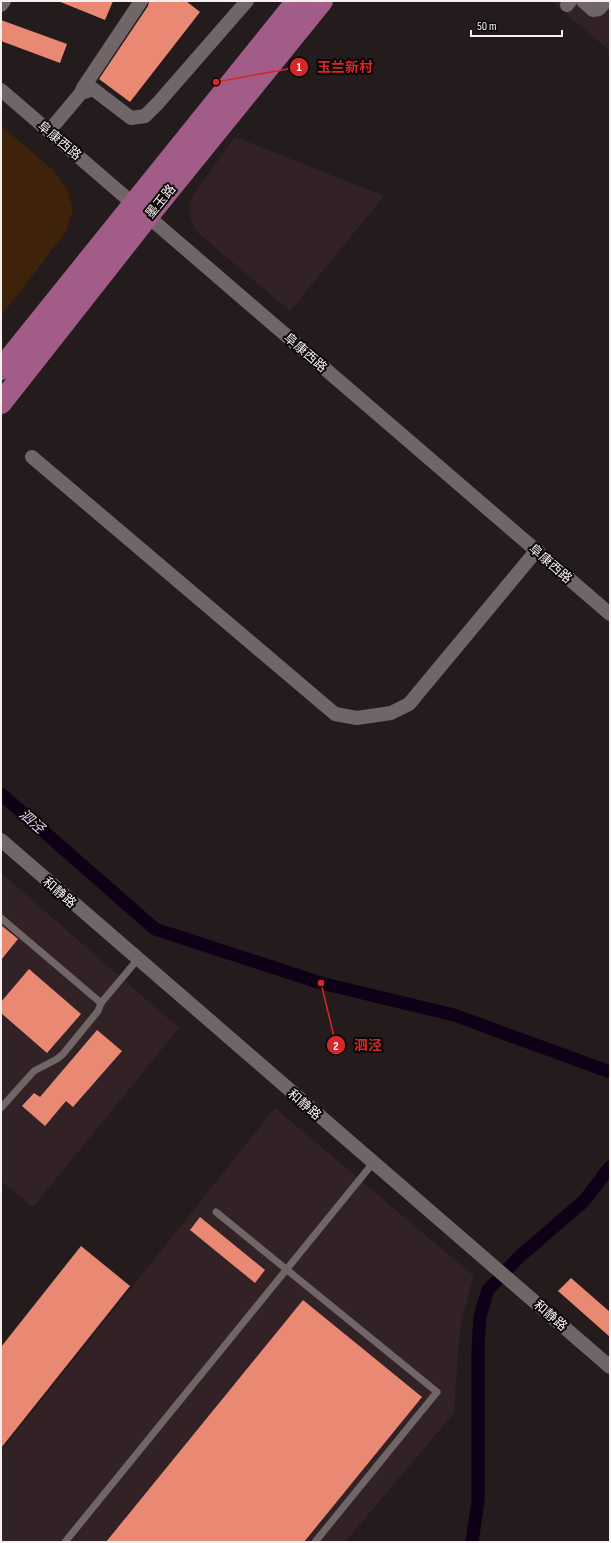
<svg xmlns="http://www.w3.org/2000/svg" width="611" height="1543" font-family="'Sofia Sans Condensed','Noto Sans SC',sans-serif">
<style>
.built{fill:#322225}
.green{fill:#3e230a}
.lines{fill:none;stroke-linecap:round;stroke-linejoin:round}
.canal{stroke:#0f0017;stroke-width:13}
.building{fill:#e98973}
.lane{stroke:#716667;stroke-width:7}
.street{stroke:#716667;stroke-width:14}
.primary{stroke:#a25c88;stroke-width:22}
.labels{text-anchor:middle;stroke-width:4;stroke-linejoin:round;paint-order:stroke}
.street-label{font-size:13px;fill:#f7f0f1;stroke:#0a0707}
.water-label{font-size:14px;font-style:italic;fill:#e9cdf3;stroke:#0a0707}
.leader{fill:none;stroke:#d62828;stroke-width:1.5}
.callout-dot{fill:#d62828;stroke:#0a0707;stroke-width:1.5}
.mark-label{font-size:12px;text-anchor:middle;font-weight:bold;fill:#fff}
.callout-label{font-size:14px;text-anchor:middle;font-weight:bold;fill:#d62828;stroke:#0a0707;stroke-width:4;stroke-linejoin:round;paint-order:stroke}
</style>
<rect width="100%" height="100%" fill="#241b1c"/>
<g class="built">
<path d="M551,1H610V51Z"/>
<path d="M235,137L384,196L290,311L197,232L191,221L189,208L192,196Z"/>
<path d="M1,873L179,1028L33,1207L1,1181Z"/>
<path d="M275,1108L474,1276L462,1317L458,1350L454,1413L345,1542H1V1451Z"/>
</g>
<path class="green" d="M1,126L53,170L68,190L73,210L65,233L1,316Z"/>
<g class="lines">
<g class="canal">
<path d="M1,794L155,929L321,983L454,1015L610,1072"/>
<path d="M472,1542L478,1502V1348L480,1316L488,1290L519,1257L584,1201L610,1167"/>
</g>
</g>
<g class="building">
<path d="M58,1H113L105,20Z"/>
<path d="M149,1H186L200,12L130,102L99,79L148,6Z"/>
<path d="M1,20L67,44L60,63L1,41Z"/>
<path d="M1,925L18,939L1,960Z"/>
<path d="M29,969L81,1014L47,1053L1,1013V1002Z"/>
<path d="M97,1030L122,1051L73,1107L66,1101L45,1126L22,1106L34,1093L40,1097Z"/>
<path d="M200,1217L265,1270L255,1283L190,1230Z"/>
<path d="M81,1246L130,1286L1,1448V1347Z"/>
<path d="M571,1278L610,1312V1337L558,1291Z"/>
<path d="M303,1300L422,1397L304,1542H106Z"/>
</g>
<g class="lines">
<g class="lane">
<path d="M1,918L101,1003"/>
<path d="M1,1108L34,1071L57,1059L63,1054L98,1011L101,1003L138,959"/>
<path d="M216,1212L437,1392L315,1542"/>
<path d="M65,1542L373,1163"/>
</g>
<g class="street">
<path d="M583,1L593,10L599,9L606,1"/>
<path d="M1,5L4,1"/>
<path d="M567,5L570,1"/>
<path d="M1,90L610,614"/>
<path d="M81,93L83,88L141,1"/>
<path d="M49,131L81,93L93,89L131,118L145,116L158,103L247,1"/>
<path d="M32,457L335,714L357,718L391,713L409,704L537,550"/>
<path d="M1,840L610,1367"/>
</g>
<g class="primary">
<path d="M1,369L297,1"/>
<path d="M1,403L148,216L322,1"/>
</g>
</g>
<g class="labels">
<g class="street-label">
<text transform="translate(60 140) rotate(40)" y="5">阜康西路</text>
<text transform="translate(160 201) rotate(-51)" y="5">墨玉路</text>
<text transform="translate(306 352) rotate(41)" y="5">阜康西路</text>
<text transform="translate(551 563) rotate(41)" y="5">阜康西路</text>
<text transform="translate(60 892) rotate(41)" y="5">和静路</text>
<text transform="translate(305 1104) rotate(41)" y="5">和静路</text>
<text transform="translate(551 1315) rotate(41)" y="5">和静路</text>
</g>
<g class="water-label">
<text transform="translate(32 821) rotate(41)" y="5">泗泾</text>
</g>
</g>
<path class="leader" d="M216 82L299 67M321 983L336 1045"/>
<g class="callout-dot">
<circle cx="216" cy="82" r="4"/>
<circle cx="321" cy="983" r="4"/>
<circle cx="299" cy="67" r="10"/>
<circle cx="336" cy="1045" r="10"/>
</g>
<g class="mark-label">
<text x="299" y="71">1</text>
<text x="336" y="1050">2</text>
</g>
<g class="callout-label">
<text x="345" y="72">玉兰新村</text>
<text x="368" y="1050">泗泾</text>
</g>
<rect width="611" height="1543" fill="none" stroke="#f7f0f1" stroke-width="4"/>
<path d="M471 30v6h91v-6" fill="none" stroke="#f7f0f1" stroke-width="2"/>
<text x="477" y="30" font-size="12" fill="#f7f0f1" stroke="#0a0707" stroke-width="3" paint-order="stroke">50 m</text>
</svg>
